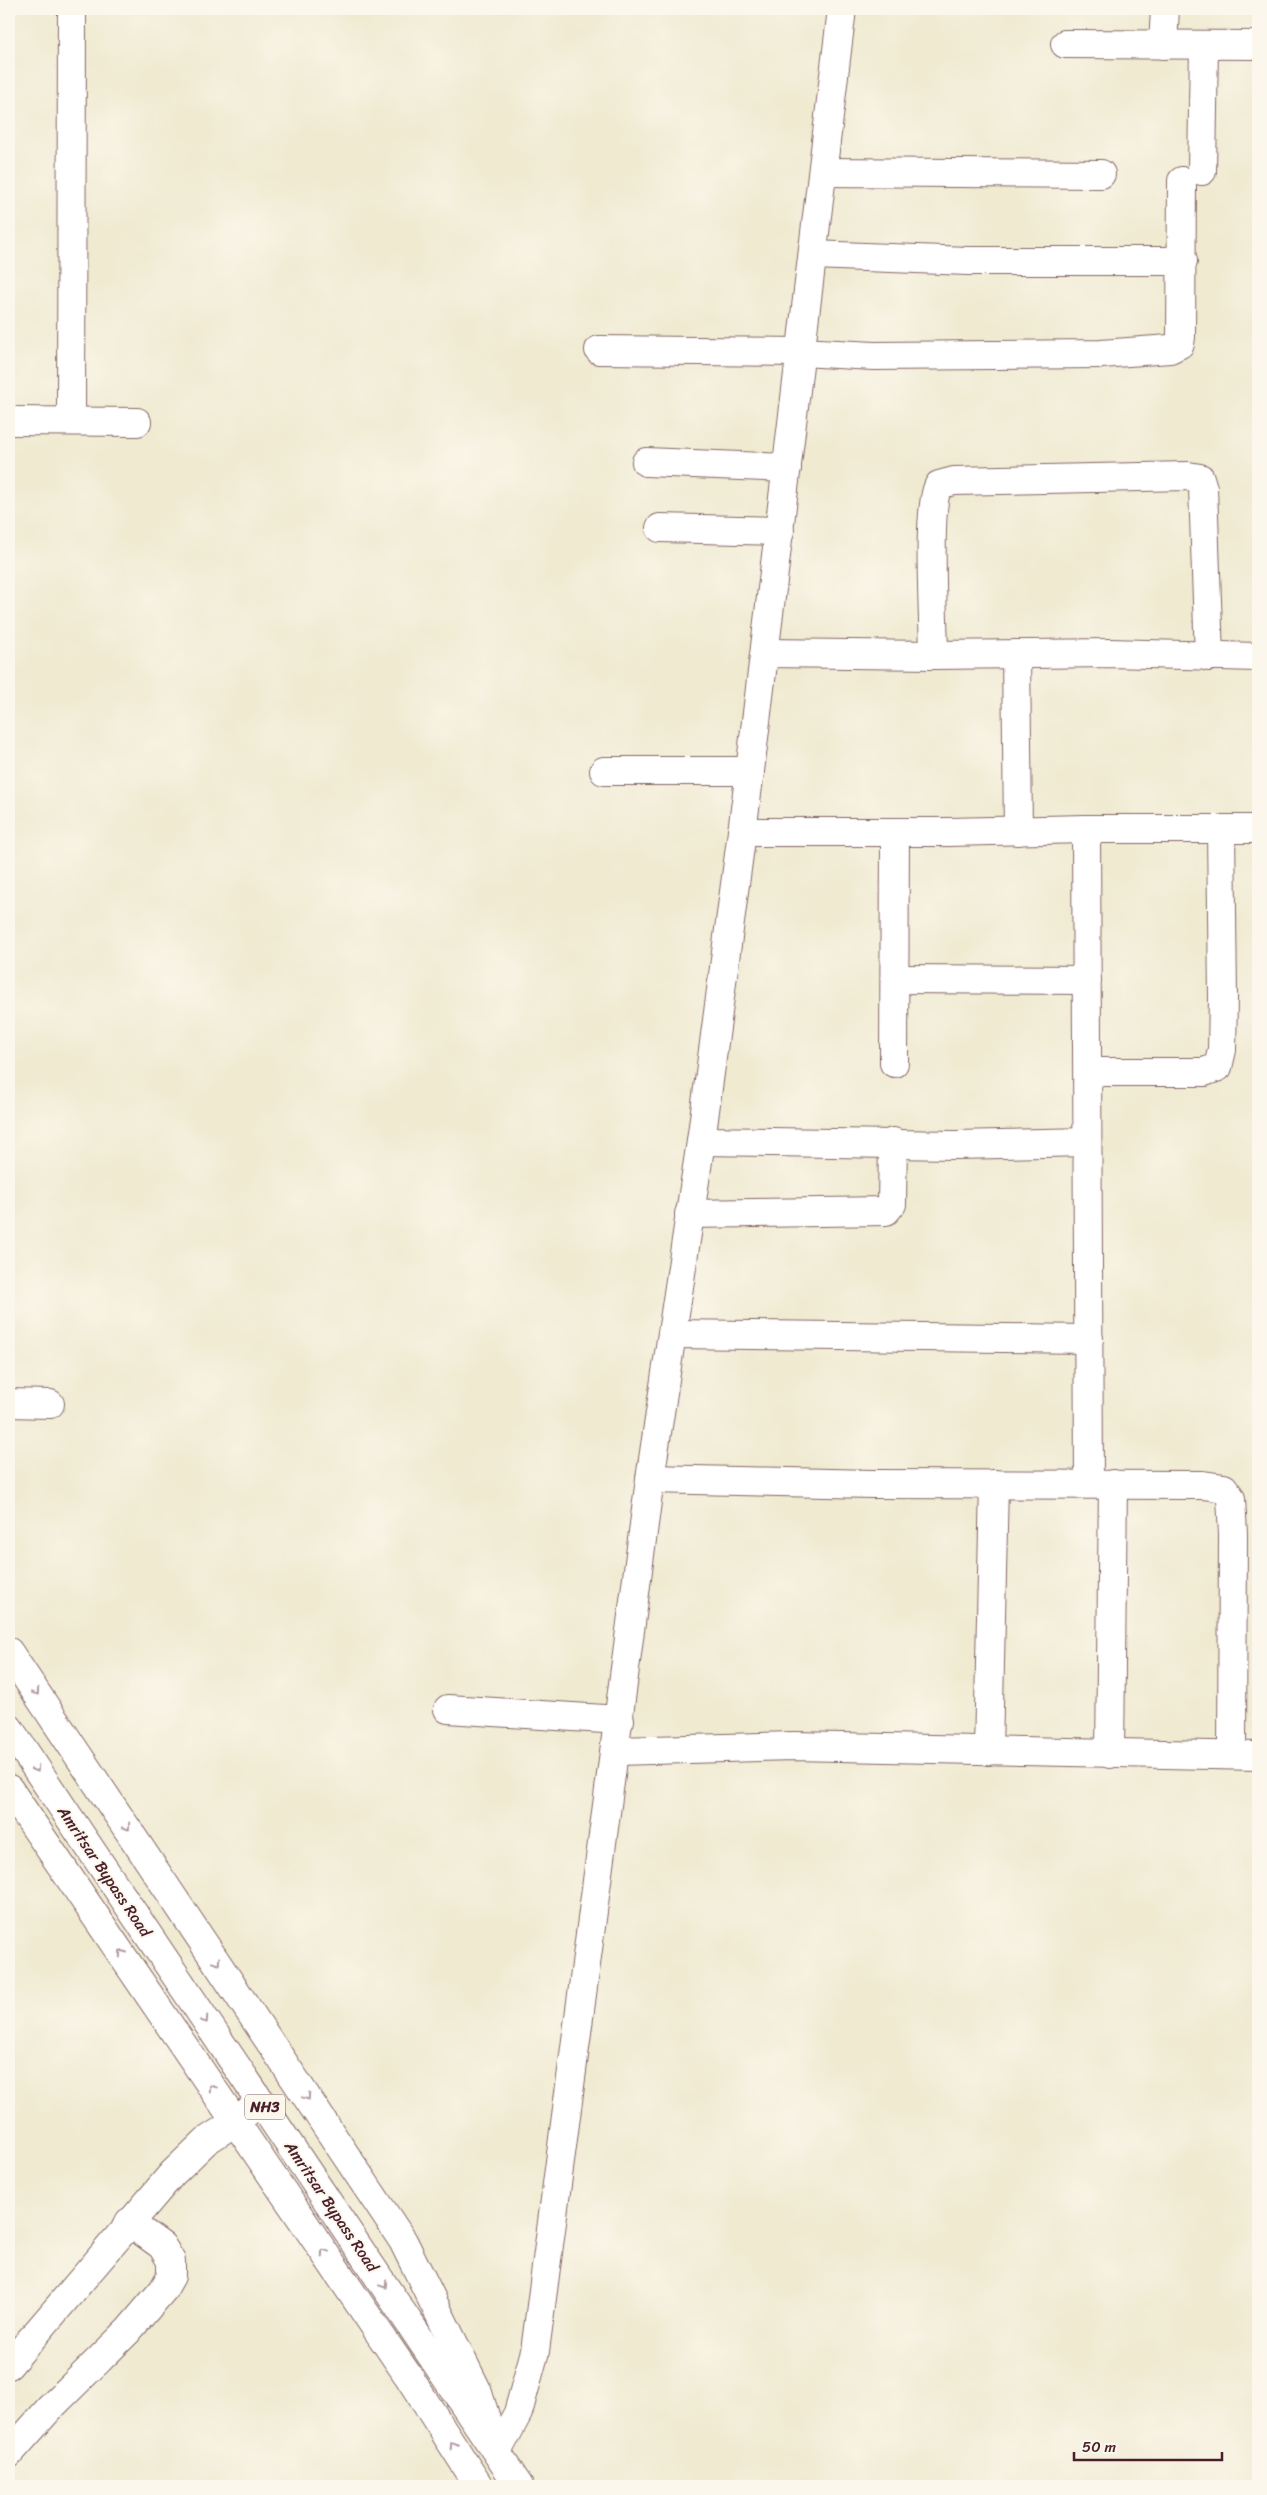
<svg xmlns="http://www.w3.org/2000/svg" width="1267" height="2495" font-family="Sriracha,sans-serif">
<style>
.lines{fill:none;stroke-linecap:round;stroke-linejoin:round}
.minor-casing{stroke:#846665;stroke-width:30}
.highway-casing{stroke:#846665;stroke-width:30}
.minor{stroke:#fff;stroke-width:28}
.highway{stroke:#fff;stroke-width:28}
.oneway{stroke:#ae9aa0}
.labels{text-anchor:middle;stroke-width:4;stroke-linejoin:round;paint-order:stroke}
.shield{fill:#fbf7ec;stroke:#7f6065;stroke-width:1}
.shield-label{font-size:15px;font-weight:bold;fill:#4a1f2b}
.street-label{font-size:16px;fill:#4a1f2b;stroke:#fbf7ec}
</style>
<rect width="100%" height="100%" fill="#fbf7ec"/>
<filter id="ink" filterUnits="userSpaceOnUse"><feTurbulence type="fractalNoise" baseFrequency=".02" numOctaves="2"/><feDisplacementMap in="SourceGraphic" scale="10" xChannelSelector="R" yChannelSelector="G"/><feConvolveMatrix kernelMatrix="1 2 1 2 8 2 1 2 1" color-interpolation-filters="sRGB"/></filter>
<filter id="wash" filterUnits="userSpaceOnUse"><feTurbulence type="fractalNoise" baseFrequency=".0096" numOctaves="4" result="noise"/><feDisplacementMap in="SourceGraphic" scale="20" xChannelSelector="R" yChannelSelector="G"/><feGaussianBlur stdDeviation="1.12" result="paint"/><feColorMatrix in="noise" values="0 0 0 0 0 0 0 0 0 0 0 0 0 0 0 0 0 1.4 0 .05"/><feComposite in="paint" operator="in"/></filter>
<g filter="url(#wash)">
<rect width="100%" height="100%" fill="#f0ead1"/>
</g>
<g filter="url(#ink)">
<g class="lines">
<g class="minor-casing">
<g id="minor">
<path d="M1065,44L1258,45"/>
<path d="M1163,45L1165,9"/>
<path d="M1202,171L1204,45"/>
<path d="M823,172L1101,174"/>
<path d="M813,255L968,261H1183"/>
<path d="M599,350L801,352L874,356L1101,354L1170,349L1180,344L1181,337L1182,181"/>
<path d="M9,421L137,422"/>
<path d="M71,421L72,9"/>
<path d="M646,462L787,468"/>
<path d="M660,528L780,531"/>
<path d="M765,653L934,655L1110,653L1258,657"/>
<path d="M1016,654L1018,831"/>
<path d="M934,655C934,625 926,505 939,485L954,481L1188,476L1200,478L1203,488L1209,657"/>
<path d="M604,771H750"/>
<path d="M742,832H948L1086,829"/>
<path d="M895,979L1087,980"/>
<path d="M894,1063L895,832"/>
<path d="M1088,1072H1204L1218,1067L1222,1050L1223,998L1221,829"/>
<path d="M701,1141L955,1145L1087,1142"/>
<path d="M689,1214L886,1211L892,1204L893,1142"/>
<path d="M673,1334L1089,1339"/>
<path d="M9,1403L50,1404"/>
<path d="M650,1479L873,1484L1203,1485L1224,1488L1231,1498L1233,1534L1232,1755"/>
<path d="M1089,1484L1086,829H1258"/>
<path d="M9,1652L403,2241L477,2390L494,2444"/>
<path d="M448,1709L620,1720"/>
<path d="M616,1751L794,1746L1258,1756"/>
<path d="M988,1751L994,1484"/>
<path d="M1110,1754L1113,1484"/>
<path d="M9,2365L172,2174L206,2141L235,2122L261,2101"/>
<path d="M497,2452L518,2413L535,2351L650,1479L701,1141L750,771L842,9"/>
<path d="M9,2454L49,2409L128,2331L163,2290L171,2276V2261L162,2246L129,2222"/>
</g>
</g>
<g class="highway-casing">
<g id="highway">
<path d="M9,1728L519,2486"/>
<path d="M9,1789L407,2374L479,2486"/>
</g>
</g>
<use href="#minor" class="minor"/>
<use href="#highway" class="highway"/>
</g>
<defs><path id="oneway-chevron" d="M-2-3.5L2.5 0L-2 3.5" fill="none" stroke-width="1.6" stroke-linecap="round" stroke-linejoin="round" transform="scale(1.25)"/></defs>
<g class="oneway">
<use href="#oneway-chevron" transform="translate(36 1692) rotate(56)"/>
<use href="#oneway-chevron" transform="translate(36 1769) rotate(56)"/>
<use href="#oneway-chevron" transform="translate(127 1827) rotate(56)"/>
<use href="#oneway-chevron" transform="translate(122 1953) rotate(-125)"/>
<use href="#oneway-chevron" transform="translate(217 1962) rotate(56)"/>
<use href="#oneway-chevron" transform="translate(205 2020) rotate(56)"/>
<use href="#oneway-chevron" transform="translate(212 2088) rotate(-124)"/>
<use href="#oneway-chevron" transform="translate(307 2097) rotate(56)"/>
<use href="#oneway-chevron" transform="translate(324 2252) rotate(-124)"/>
<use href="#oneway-chevron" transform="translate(384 2285) rotate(56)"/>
<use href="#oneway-chevron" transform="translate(453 2445) rotate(-122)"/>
</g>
</g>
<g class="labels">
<rect class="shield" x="245" y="2094.5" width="40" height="25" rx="4"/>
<g class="shield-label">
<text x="265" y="2112">NH3</text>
</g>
<g class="street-label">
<text transform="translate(105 1871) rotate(56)" y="6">Amritsar Bypass Road</text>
<text transform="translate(332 2206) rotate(56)" y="6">Amritsar Bypass Road</text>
</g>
</g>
<rect width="1267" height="2495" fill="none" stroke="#fbf7ec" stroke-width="30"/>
<path d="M1074 2452v8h148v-8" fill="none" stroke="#4a1f2b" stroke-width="2.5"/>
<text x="1082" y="2452" font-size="15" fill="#4a1f2b" stroke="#fbf7ec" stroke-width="4" paint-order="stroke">50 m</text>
</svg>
